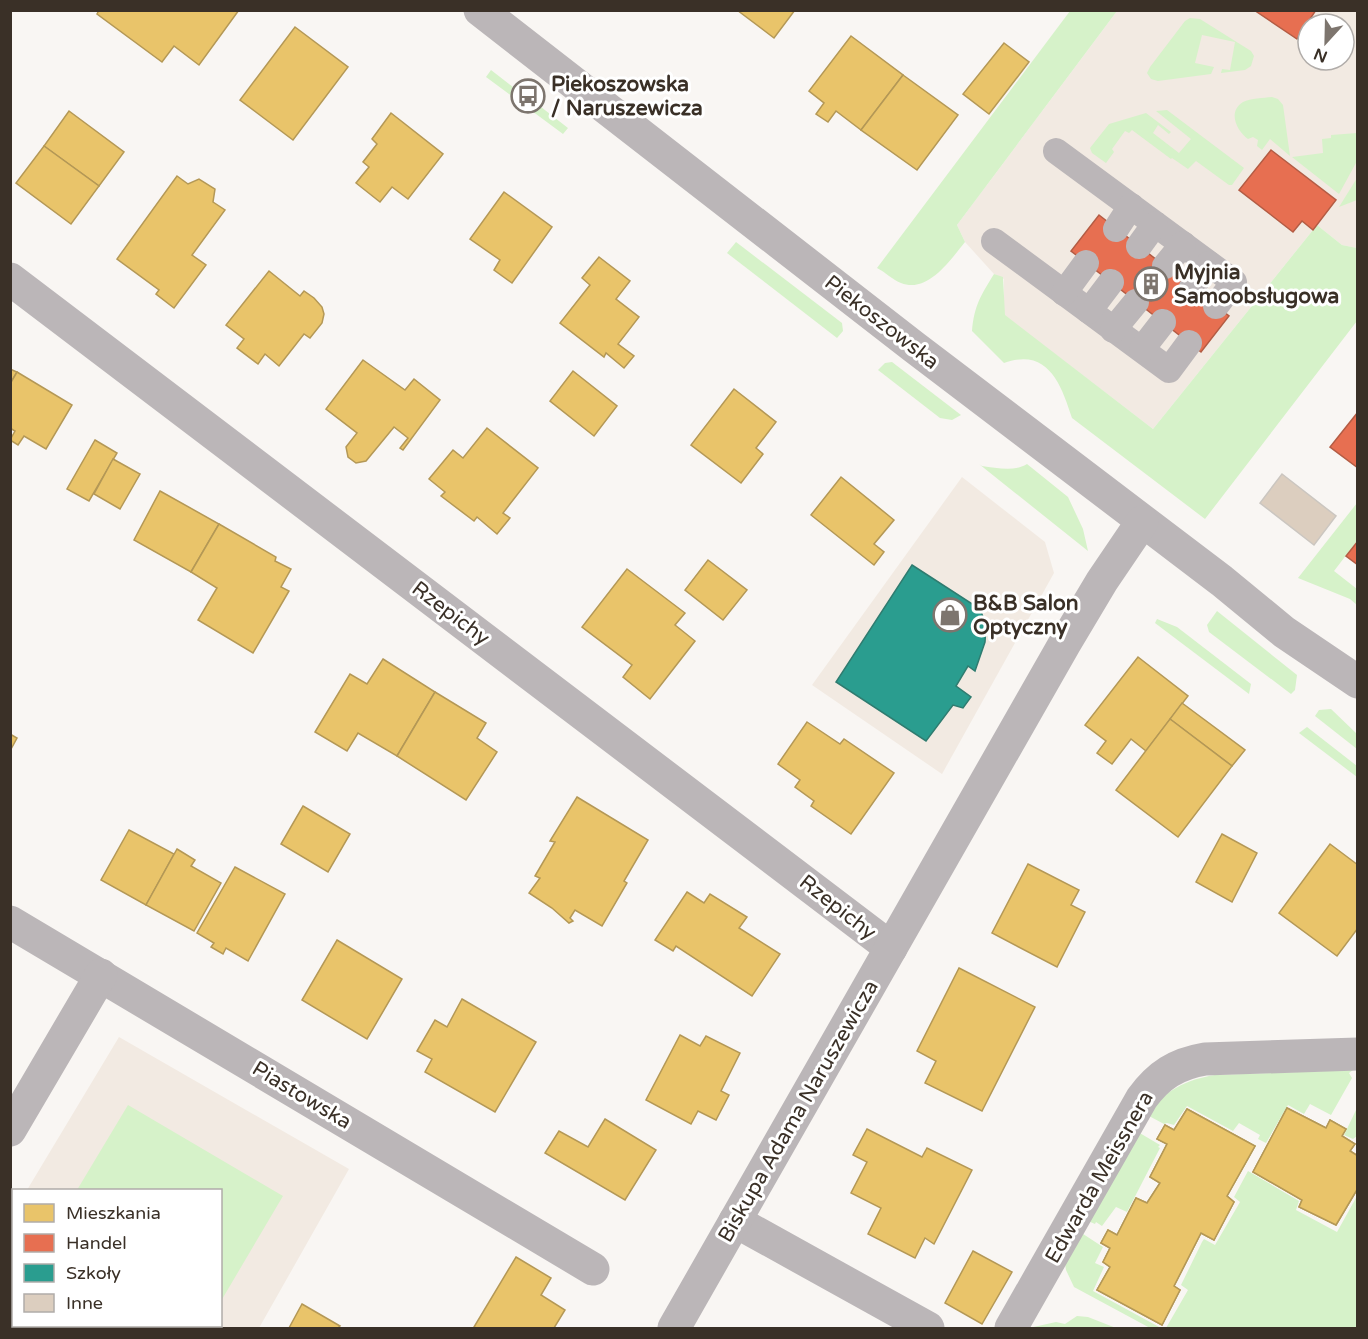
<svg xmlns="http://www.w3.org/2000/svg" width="1368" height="1339" font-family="'Varela Round',sans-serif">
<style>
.built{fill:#f2eae2;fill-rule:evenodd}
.green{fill:#d6f2c9}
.homes{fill:#e9c46a;stroke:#b49856;stroke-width:1.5}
.shops{fill:#e76f51;stroke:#b35c44;stroke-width:1.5}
.schools{fill:#2a9d8f;stroke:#2f7c70;stroke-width:1.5}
.building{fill:#dccebf;stroke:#cbc6c0;stroke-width:1.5}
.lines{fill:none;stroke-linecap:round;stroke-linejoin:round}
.lane{stroke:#bbb6b8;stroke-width:26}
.street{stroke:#bbb6b8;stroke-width:33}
.labels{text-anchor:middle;stroke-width:6;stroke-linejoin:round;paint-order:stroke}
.poi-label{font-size:21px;font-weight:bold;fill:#3a3027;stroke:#fff;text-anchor:start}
.street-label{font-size:21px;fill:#3a3027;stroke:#fff}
</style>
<rect width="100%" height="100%" fill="#f9f6f3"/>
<g class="built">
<path d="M1117,11H1357V248L1342,245L1317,225L1153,429L1004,315V279L994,274L965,242L957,225ZM1308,24H1344V60H1308Z"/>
<path d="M962,477L1045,542L1054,573L942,774L812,685Z"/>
<path d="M119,1037L349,1169L259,1328H11L10,1219L13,1214L14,1326H220V1190H27Z"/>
</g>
<g class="green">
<path d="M1070,11H1117L957,225L965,242C951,259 928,294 901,283C893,280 885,272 877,268Z"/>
<path d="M1190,18L1200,19L1251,51L1254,56L1251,66L1245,70L1221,73L1222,69L1230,70L1235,42L1202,35L1195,63L1214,67L1211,74L1158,81L1151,79L1147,73L1150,67L1185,21Z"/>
<path d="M491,70L513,87L511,90L538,110L541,107L568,128L563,134L486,77Z"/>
<path d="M1272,97L1278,99L1283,105L1290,156L1270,139L1262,150L1257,146L1258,140L1253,137L1248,139C1237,131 1227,112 1243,102C1251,98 1263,98 1272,97Z"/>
<path d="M1167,110L1244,168L1232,185H1229L1196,161L1188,169L1172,158L1171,159L1132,130L1129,133L1125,131L1112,149L1114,152L1106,163L1092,153L1090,148L1109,124L1146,113L1171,132L1169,134L1158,125L1153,133L1179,153L1191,139L1156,111Z"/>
<path d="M1357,133V161L1339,194L1292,157L1323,153L1322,139L1331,138V135Z"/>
<path d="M1357,178V200L1339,207Z"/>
<path d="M1317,225L1342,245L1357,248V321L1205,519L1072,418C1061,384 1048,347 1004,363L972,331C974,306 981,295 994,274L1003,277L1005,315L1153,429Z"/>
<path d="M736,242L842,323L843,331L837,338L727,253Z"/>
<path d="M892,362L961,415L952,420L940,418L878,370L885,363Z"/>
<path d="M979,464L982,466C997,468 1014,472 1027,464L1068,497L1083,529L1088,551Z"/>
<path d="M1357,503V541L1334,571L1357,589V605L1350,599L1298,578Z"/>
<path d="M1217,611L1297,675L1295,690L1291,694L1209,632L1207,625Z"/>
<path d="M1157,619L1177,627L1251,684L1249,694L1155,623Z"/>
<path d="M1331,709L1357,734V749L1315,716L1319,710Z"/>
<path d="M1307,727L1357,766V777L1299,733Z"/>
<path d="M1353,1070L1349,1073L1352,1078L1331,1115L1310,1104L1304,1114L1288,1105L1266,1143L1258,1139L1260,1135L1239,1123L1233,1131L1187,1106L1174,1125L1167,1123L1164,1124L1149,1116C1161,1091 1188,1079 1215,1075Z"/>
<path d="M128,1105L283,1196L221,1301L220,1190H77Z"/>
<path d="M1357,1108V1136L1353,1139L1344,1135Z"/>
<path d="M1138,1132L1160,1145L1158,1147L1160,1148L1127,1212L1116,1207L1102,1226L1096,1222L1095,1224L1088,1221Z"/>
<path d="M1248,1171L1299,1201L1296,1210L1337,1232L1357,1196V1328H1166L1188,1290L1181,1285L1202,1242L1204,1239L1215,1245L1240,1202L1234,1197Z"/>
<path d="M1080,1232L1103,1247L1095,1263L1104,1267L1093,1291L1161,1328H1150L1074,1287L1066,1270L1065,1264Z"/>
<path d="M13,1299L14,1326H206L204,1328H11V1304Z"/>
<path d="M1077,1316L1088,1317L1116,1328H1029L1056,1322L1065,1324Z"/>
</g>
<g class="homes">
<path d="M99,10H239L199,65L174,46L162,62L97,14Z"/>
<path d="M737,10H795L774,38Z"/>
<path d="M295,27L348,67L293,140L240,100Z"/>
<path d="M851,36L903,75L861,130L836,111L828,122L816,114L824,103L809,91Z"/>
<path d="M1004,43L1029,62L989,114L963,94Z"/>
<path d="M903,75L958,115L917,170L861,130Z"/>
<path d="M69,111L124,152L99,186L44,146Z"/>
<path d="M391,113L443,154L408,199L392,187L380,202L356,183L369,167L363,162L377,144L372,139Z"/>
<path d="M44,146L99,186L71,224L16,183Z"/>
<path d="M177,176L188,184L199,179L215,189L213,202L225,210L192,255L206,265L174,308L156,294L159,290L117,259Z"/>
<path d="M504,192L552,227L512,283L494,270L500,260L470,239Z"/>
<path d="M599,257L630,281L616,299L639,317L618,344L634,356L624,368L606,353L604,357L560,323L590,285L582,278Z"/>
<path d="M269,271L300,296L304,291L314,298L322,307L324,314L322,323L310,338L304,334L279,366L265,354L258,364L237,348L244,339L226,325Z"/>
<path d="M363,360L405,390L414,379L440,400L403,450L400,448L408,438L394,427L366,461L356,463L348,457L346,447L357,433L326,409Z"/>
<path d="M10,369L17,372L10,384Z"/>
<path d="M573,371L617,406L594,436L550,401Z"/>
<path d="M17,372L72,405L46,449L24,436L18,445L10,440L15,431L10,428V384Z"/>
<path d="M734,389L776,422L756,448L763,454L741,483L691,445Z"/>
<path d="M487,428L538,468L503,513L510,518L497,534L477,517L474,521L441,496L445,492L429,479L453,450L463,458Z"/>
<path d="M95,440L117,453L89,501L67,489Z"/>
<path d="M113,459L140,474L120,509L94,494Z"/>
<path d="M841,477L894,520L874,544L884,552L874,565L811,515Z"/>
<path d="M160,491L219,524L191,572L134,540Z"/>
<path d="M219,524L276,557L275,561L291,569L281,587L289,591L253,653L198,620L217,588L191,572Z"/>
<path d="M708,560L747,590L723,620L685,590Z"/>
<path d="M627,569L685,613L675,625L695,641L650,699L623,677L632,665L582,627Z"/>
<path d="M1138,657L1188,696L1146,751L1131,739L1112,764L1097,753L1106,741L1085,725Z"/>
<path d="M383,659L435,692L397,756L358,733L347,751L315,732L350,674L367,684Z"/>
<path d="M435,692L486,723L477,738L497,752L466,800L397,756Z"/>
<path d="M1182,703L1245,750L1232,766L1170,719Z"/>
<path d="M1170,719L1232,766L1178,837L1116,790Z"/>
<path d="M807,722L840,744L844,739L894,773L851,834L811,806L814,801L795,787L800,780L778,764Z"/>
<path d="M10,734L17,738L10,751Z"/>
<path d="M577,797L648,840L624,881L627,883L602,926L575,910L570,918L573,921L569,923L552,908L529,893L540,878L535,876L555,842L550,841Z"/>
<path d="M303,806L350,834L328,872L281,844Z"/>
<path d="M129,830L174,854L146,905L101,880Z"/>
<path d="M1222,834L1257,853L1232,902L1196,882Z"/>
<path d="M1330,844L1358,865V928L1337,956L1279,913Z"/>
<path d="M177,849L195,860L191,866L221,883L194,931L146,905Z"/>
<path d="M1028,864L1079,890L1071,905L1085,912L1057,967L992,933Z"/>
<path d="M235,867L285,894L248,961L226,948L223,954L211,947L214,943L197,933Z"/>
<path d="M687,892L704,903L710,894L747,917L739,928L780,954L752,996L676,946L673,951L655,940Z"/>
<path d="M337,940L402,979L367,1039L302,1000Z"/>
<path d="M959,968L1035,1007L982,1111L925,1083L936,1061L917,1051Z"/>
<path d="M462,999L536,1042L495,1112L425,1072L432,1059L417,1051L435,1020L447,1027Z"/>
<path d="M680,1035L700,1046L706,1036L740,1053L721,1091L729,1095L716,1120L698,1111L691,1124L646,1100Z"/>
<path d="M1287,1108L1326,1128L1330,1120L1346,1129L1342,1136L1355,1144L1350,1151L1358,1156V1188L1336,1225L1299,1207L1302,1200L1253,1172Z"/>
<path d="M1287,1108L1326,1128L1330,1120L1346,1129L1342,1136L1355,1144L1350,1151L1358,1156V1188L1336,1225L1299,1207L1302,1200L1253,1172Z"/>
<path d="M1187,1109L1255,1146L1227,1196L1234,1202L1214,1240L1201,1233L1174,1286L1180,1290L1162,1325L1097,1290L1110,1267L1103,1262L1110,1248L1101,1243L1108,1230L1117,1235L1136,1198L1147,1203L1160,1183L1150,1177L1167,1144L1157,1139L1165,1125L1174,1130Z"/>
<path d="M1187,1109L1255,1146L1227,1196L1234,1202L1214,1240L1201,1233L1174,1286L1180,1290L1162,1325L1097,1290L1110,1267L1103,1262L1110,1248L1101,1243L1108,1230L1117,1235L1136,1198L1147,1203L1160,1183L1150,1177L1167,1144L1157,1139L1165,1125L1174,1130Z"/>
<path d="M605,1119L656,1150L625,1200L545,1153L559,1131L588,1147Z"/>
<path d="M867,1129L922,1157L927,1148L972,1170L934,1244L925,1238L915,1258L868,1234L881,1208L851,1193L867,1162L853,1155Z"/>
<path d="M973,1251L1012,1272L982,1324L945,1303Z"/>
<path d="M516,1257L551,1278L541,1295L565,1310L554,1328H476L474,1327Z"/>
<path d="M302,1304L340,1326L338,1328H289Z"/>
</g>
<g class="shops">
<path d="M1254,10H1316L1297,39Z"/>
<path d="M1271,150L1336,200L1313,230L1302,221L1293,232L1239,190Z"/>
<path d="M1099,215L1229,316L1201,352L1071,251Z"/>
<path d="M1358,412V468L1330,447Z"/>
<path d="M1358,541V565L1346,556Z"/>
</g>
<path class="schools" d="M912,565L980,609L986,625L985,642L975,671L968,666L956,686L971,697L963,708L953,705L926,741L836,682Z"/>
<g class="building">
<path d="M519,83L542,101L536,108L513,90Z"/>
<path d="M1282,474L1336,516L1314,545L1260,503Z"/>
</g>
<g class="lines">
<g class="lane">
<path d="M1056,151L1234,282L1216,306"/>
<path d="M1116,229L1131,206"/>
<path d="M994,241L1169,370L1189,343"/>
<path d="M1139,246L1155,224"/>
<path d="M1165,266L1183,244"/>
<path d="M1192,287L1209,264"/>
<path d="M1064,293L1086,263"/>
<path d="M1089,311L1111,282"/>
<path d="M1113,330L1136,302"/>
<path d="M1142,349L1163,322"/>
</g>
<g class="street">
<path d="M480,10L914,347L1222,581L1284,632L1358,682"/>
<path d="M10,279L891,948"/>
<path d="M10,922L593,1269"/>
<path d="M10,1130L101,975"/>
<path d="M735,1221L928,1328"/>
<path d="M674,1328L1065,643L1102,581L1142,522"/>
<path d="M1011,1328L1142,1098C1159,1075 1176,1064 1205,1059L1358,1054"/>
</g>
</g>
<defs>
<g id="bus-ring" transform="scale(1.725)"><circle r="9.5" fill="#fff" stroke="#7d756e" stroke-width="1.5"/><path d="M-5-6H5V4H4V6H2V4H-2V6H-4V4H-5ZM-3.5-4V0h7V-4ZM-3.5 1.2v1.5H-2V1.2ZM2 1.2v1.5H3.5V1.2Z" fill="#7d756e"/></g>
<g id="building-ring" transform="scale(1.725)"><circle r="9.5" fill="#fff" stroke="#7d756e" stroke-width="1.5"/><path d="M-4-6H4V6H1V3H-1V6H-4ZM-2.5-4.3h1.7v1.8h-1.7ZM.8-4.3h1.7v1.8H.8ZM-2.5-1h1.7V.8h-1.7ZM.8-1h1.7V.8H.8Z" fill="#7d756e"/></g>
<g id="shop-ring" transform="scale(1.725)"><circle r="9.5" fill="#fff" stroke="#7d756e" stroke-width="1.5"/><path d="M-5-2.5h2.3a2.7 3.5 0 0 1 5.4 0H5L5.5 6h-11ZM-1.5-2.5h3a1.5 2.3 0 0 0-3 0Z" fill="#7d756e"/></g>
</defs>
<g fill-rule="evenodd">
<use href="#bus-ring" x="528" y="96"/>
<use href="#building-ring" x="1151" y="284"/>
<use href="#shop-ring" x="950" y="615"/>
</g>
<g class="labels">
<g class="poi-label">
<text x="551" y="91">Piekoszowska<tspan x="551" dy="24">/ Naruszewicza</tspan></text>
<text x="1174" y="279">Myjnia<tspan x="1174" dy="24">Samoobsługowa</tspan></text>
<text x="973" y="610">B&amp;B Salon<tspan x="973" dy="24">Optyczny</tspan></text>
</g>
<g class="street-label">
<text transform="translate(882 322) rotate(38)" y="7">Piekoszowska</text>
<text transform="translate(451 613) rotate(37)" y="7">Rzepichy</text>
<text transform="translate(838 907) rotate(38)" y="7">Rzepichy</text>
<text transform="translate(302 1095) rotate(31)" y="7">Piastowska</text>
<text transform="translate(798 1111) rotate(-60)" y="7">Biskupa Adama Naruszewicza</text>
<text transform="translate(1099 1177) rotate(-60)" y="7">Edwarda Meissnera</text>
</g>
</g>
<rect width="1368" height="1339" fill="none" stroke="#3a3027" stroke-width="24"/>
<rect x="12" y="1189" width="210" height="138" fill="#ffffff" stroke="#b0aca9" stroke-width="1.5"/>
<rect x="24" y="1204" width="30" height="18" fill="#e9c46a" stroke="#b0aca9" stroke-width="1.5"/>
<text x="66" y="1219" font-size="18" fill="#3a3027">Mieszkania</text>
<rect x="24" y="1234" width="30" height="18" fill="#e76f51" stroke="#b0aca9" stroke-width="1.5"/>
<text x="66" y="1249" font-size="18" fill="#3a3027">Handel</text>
<rect x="24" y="1264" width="30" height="18" fill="#2a9d8f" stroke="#b0aca9" stroke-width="1.5"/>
<text x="66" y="1279" font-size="18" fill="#3a3027">Szkoły</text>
<rect x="24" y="1294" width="30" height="18" fill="#dccebf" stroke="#b0aca9" stroke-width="1.5"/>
<text x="66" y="1309" font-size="18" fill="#3a3027">Inne</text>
<g transform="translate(1326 42) rotate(202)"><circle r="28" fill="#ffffff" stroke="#b0aca9" stroke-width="1.5"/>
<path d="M0-4.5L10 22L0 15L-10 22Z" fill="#7d756e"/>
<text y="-9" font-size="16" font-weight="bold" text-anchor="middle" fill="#3a3027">N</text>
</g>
</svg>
